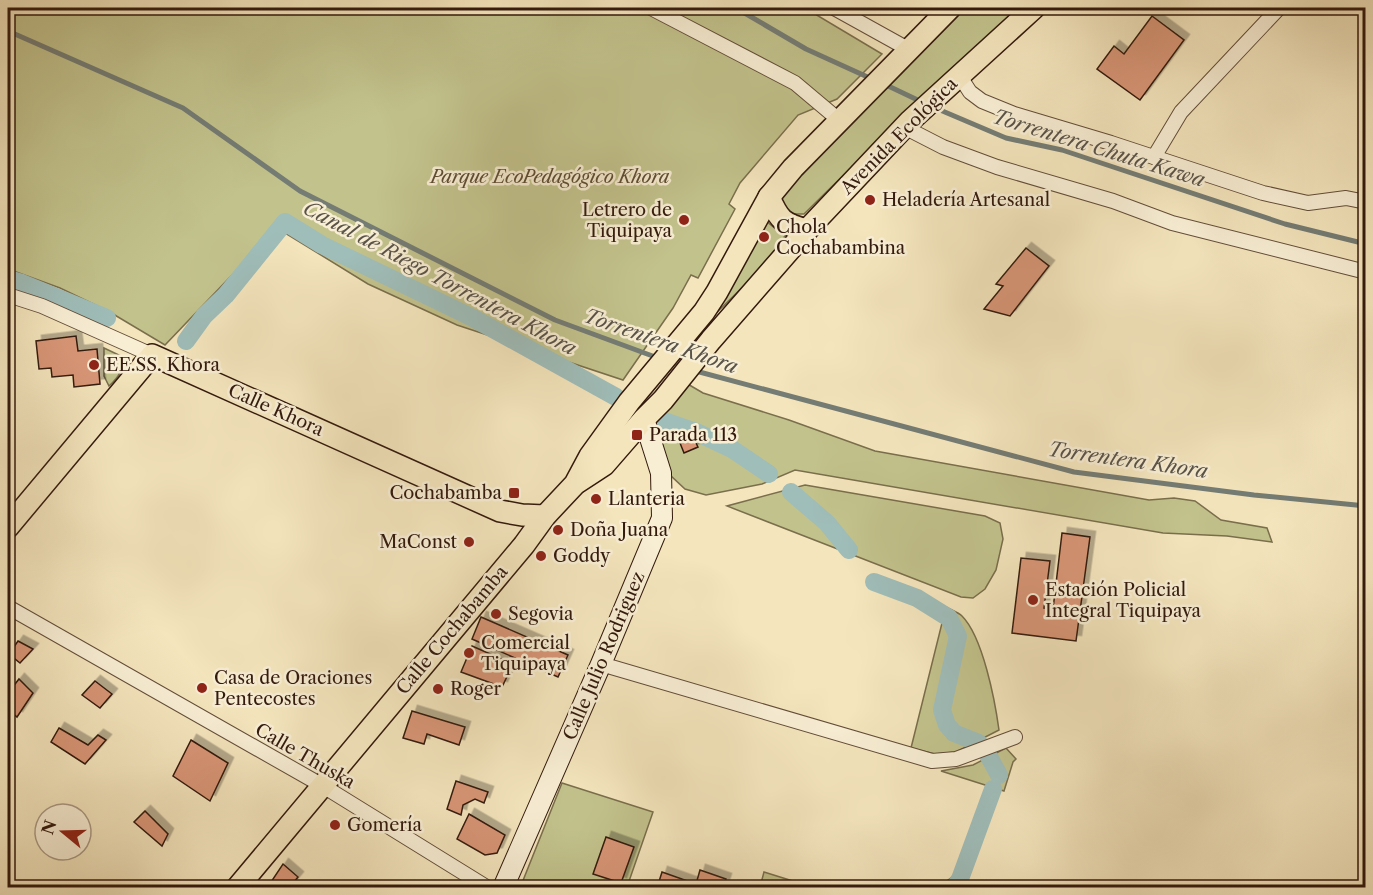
<svg xmlns="http://www.w3.org/2000/svg" width="1373" height="895" font-family="'Libre Caslon Text',serif">
<style>
.green{fill:#c2c28c;stroke:#7a6e4c;stroke-width:1.5}
.lines{fill:none;stroke-linecap:round;stroke-linejoin:round}
.stream{stroke:#747c74;stroke-width:5}
.canal{stroke:#9fbdb9;stroke-width:18}
.building{fill:#d89677;stroke:#331a0d;stroke-width:1.5;filter:url(#shadow)}
.street-casing{stroke:#634d39;stroke-width:16}
.secondary-casing{stroke:#331a0d;stroke-width:22}
.primary-casing{stroke:#331a0d;stroke-width:24}
.street{stroke:#f8eed4;stroke-width:14}
.secondary{stroke:#f8eed4;stroke-width:20}
.primary{stroke:#f4e5bd;stroke-width:21}
.poi-dot{fill:#8f2418;stroke:#f8eed4;stroke-width:2}
.labels{text-anchor:middle;stroke-width:5;stroke-linejoin:round;paint-order:stroke}
.street-label{font-size:18px;fill:#331a0d;stroke:#f8eed4}
.park-label{font-size:18px;font-style:italic;fill:#5e4c33;stroke:#f8eed4}
.poi-label{font-size:18px;fill:#331a0d;stroke:#f8eed4;text-anchor:start}
.water-label{font-size:20px;font-style:italic;fill:#595349;stroke:#f8eed4}
</style>
<defs>
<filter id="shadow"><feDropShadow dx="5.5" dy="-5.5" stdDeviation="0" flood-color="#0004"/></filter>
</defs>
<rect width="100%" height="100%" fill="#f4e5bd"/>
<filter id="stains"><feTurbulence type="fractalNoise" baseFrequency=".00333" numOctaves="4"/><feColorMatrix values="0 0 0 0 .2 0 0 0 0 .09 0 0 0 0 .02 0 0 0 .5 -.17"/></filter>
<radialGradient id="worn" r=".72"><stop offset=".6" stop-color="#630" stop-opacity="0"/><stop offset="1" stop-color="#630" stop-opacity=".3"/></radialGradient>
<g class="green">
<path d="M8,8H805L882,54L837,99L798,115L740,183L729,204L735,209L698,278L691,275L673,308L623,380L457,325L368,284L277,228L165,345L108,311L60,288L8,269Z"/>
<path d="M958,8H1019L940,80L804,214H794L782,206L779,190Z"/>
<path d="M765,220L777,230L787,233L763,267L702,327Z"/>
<path d="M104,348L121,356C124,370 119,377 109,386L104,376Z"/>
<path d="M686,383L703,393L789,420L875,451L1149,500L1174,498L1195,501L1221,520L1267,528L1272,542L1227,536L1163,533L795,470L762,484L706,495L685,489L669,474L651,421Z"/>
<path d="M805,485L985,516L1000,523L1003,539L996,570L985,589L973,598L961,597L727,506Z"/>
<path d="M946,607C951,610 958,612 962,616C983,637 995,701 999,730L956,752L935,754L911,748Z"/>
<path d="M1006,748L1016,759L1013,762L1004,791L941,771L973,765Z"/>
<path d="M562,783L653,812L627,887L520,888Z"/>
<path d="M764,872L812,887H760Z"/>
<path d="M956,874L965,887H939Z"/>
</g>
<g class="lines">
<g class="stream">
<path d="M736,8L806,49L872,79"/>
<path d="M8,31L183,108L300,191L555,320L658,358"/>
<path d="M884,84L924,103"/>
<path d="M933,107L1006,138L1062,150L1285,224L1366,244"/>
<path d="M692,370L1074,472L1254,495L1366,506"/>
</g>
<g class="canal">
<path d="M8,279L22,283L107,318"/>
<path d="M186,341L204,316L226,295L285,222L322,245L473,318L616,397"/>
<path d="M664,421L696,432L732,449L769,474"/>
<path d="M791,492L827,523L849,550"/>
<path d="M874,582L917,598L949,618L958,636L942,710L947,725L954,733L979,743"/>
<path d="M987,753L999,775"/>
<path d="M954,888L960,879L993,789"/>
</g>
</g>
<g class="building">
<path d="M1152,16L1184,40L1140,100L1097,69L1114,46L1124,54Z"/>
<path d="M1026,248L1049,266L1010,316L984,309L1003,286L996,284Z"/>
<path d="M76,336L78,351L97,349L100,384L74,387L73,375L52,377L51,368L39,369L36,341Z"/>
<path d="M693,437L698,447L684,453L680,443Z"/>
<path d="M1062,533L1090,537L1076,641L1012,633L1021,558L1050,561L1044,608L1053,609Z"/>
<path d="M481,617L568,655L558,677L472,639Z"/>
<path d="M18,641L33,649L20,663L9,654Z"/>
<path d="M472,646L513,664L502,687L461,672Z"/>
<path d="M19,679L33,693L17,717L8,709V693Z"/>
<path d="M95,681L112,694L100,708L82,695Z"/>
<path d="M412,711L465,727L459,745L427,734L424,744L403,738Z"/>
<path d="M59,728L88,745L98,735L106,740L85,764L51,742Z"/>
<path d="M191,740L228,763L210,801L173,776Z"/>
<path d="M456,781L488,792L484,803L475,799L463,805L461,815L447,809Z"/>
<path d="M145,811L168,834L162,846L134,822Z"/>
<path d="M469,814L505,835L497,853L485,855L457,839Z"/>
<path d="M606,837L634,847L621,883L593,874Z"/>
<path d="M283,864L298,877L289,888H267Z"/>
<path d="M700,870L726,879L723,888H657L662,872L696,884Z"/>
</g>
<g class="lines">
<g class="street-casing">
<g id="street">
<path d="M651,8L795,83L839,120"/>
<path d="M834,8L908,49"/>
<path d="M959,75L970,92L982,101L1014,114L1111,143L1263,193L1308,203L1346,198L1366,202"/>
<path d="M904,127L943,147L997,167L1113,201L1172,223L1366,272"/>
<path d="M1154,157L1181,112L1279,8"/>
<path d="M8,295L42,306L152,355"/>
<path d="M8,607L323,786L488,888"/>
<path d="M601,664L932,761L956,759L1015,737"/>
</g>
</g>
<g class="secondary-casing">
<path id="secondary" d="M503,888L601,664L662,518L661,473L644,419"/>
</g>
<g class="primary-casing">
<g id="primary">
<path d="M769,197C779,220 783,224 807,230"/>
<path d="M578,482L604,465L644,419L663,400L711,340L807,230L910,121L1034,8"/>
<path d="M8,527L152,355L500,511L522,515L545,516"/>
<path d="M237,888L524,545L545,516L575,484L590,456L629,402L704,312L717,292L769,197L793,168L950,8"/>
</g>
</g>
<use href="#street" class="street"/>
<use href="#secondary" class="secondary"/>
<use href="#primary" class="primary"/>
</g>
<g class="poi-dot">
<circle cx="870" cy="200" r="6"/>
<circle cx="684" cy="220" r="6"/>
<circle cx="764" cy="237" r="6"/>
<circle cx="94" cy="365" r="6"/>
<rect x="631" y="429" width="12" height="12" rx="3"/>
<rect x="508" y="487" width="12" height="12" rx="3"/>
<circle cx="596" cy="499" r="6"/>
<circle cx="558" cy="530" r="6"/>
<circle cx="469" cy="542" r="6"/>
<circle cx="541" cy="556" r="6"/>
<circle cx="1033" cy="600" r="6"/>
<circle cx="496" cy="614" r="6"/>
<circle cx="469" cy="653" r="6"/>
<circle cx="202" cy="688" r="6"/>
<circle cx="438" cy="689" r="6"/>
<circle cx="335" cy="825" r="6"/>
</g>
<g class="labels">
<g class="street-label">
<text transform="translate(899 136) rotate(-45)" y="6">Avenida Ecológica</text>
<text transform="translate(276 410) rotate(24)" y="6">Calle Khora</text>
<text transform="translate(452 630) rotate(-50)" y="6">Calle Cochabamba</text>
<text transform="translate(604 656) rotate(-67)" y="6">Calle Julio Rodriguez</text>
<text transform="translate(305 756) rotate(30)" y="6">Calle Thuska</text>
</g>
<g class="park-label">
<text x="550" y="183">Parque EcoPedagógico Khora</text>
</g>
<g class="poi-label">
<text x="882" y="206">Heladería Artesanal</text>
<text x="672" y="216" text-anchor="end">Letrero de<tspan x="672" dy="21">Tiquipaya</tspan></text>
<text x="776" y="233">Chola<tspan x="776" dy="21">Cochabambina</tspan></text>
<text x="106" y="371">EE.SS. Khora</text>
<text x="649" y="441">Parada 113</text>
<text x="502" y="499" text-anchor="end">Cochabamba</text>
<text x="608" y="505">Llanteria</text>
<text x="570" y="536">Doña Juana</text>
<text x="457" y="548" text-anchor="end">MaConst</text>
<text x="553" y="562">Goddy</text>
<text x="1045" y="596">Estación Policial<tspan x="1045" dy="21">Integral Tiquipaya</tspan></text>
<text x="508" y="620">Segovia</text>
<text x="481" y="649">Comercial<tspan x="481" dy="21">Tiquipaya</tspan></text>
<text x="214" y="684">Casa de Oraciones<tspan x="214" dy="21">Pentecostes</tspan></text>
<text x="450" y="695">Roger</text>
<text x="347" y="831">Gomería</text>
</g>
<g class="water-label">
<text transform="translate(1099 148) rotate(17)" y="7">Torrentera Chuta Kawa</text>
<text transform="translate(440 278) rotate(28)" y="7">Canal de Riego Torrentera Khora</text>
<text transform="translate(661 341) rotate(19)" y="7">Torrentera Khora</text>
<text transform="translate(1128 460) rotate(8)" y="7">Torrentera Khora</text>
</g>
</g>
<rect width="1373" height="895" fill="none" stroke="#f4e5bd" stroke-width="30"/>
<rect x="9" y="9" width="1355" height="877" fill="none" stroke="#331a0d" stroke-width="3"/>
<rect x="15" y="15" width="1343" height="865" fill="none" stroke="#331a0d" stroke-width="1.5"/>
<g transform="translate(63 832) rotate(289)"><circle r="28" fill="#f8eed4" stroke="#a99984" stroke-width="1.5"/>
<path d="M0-4.5L10 22L0 15L-10 22Z" fill="#8f2418"/>
<text y="-9" font-size="16" font-weight="bold" text-anchor="middle" fill="#331a0d">N</text>
</g>
<rect width="100%" height="100%" filter="url(#stains)"/>
<rect width="100%" height="100%" fill="url(#worn)"/>
</svg>
